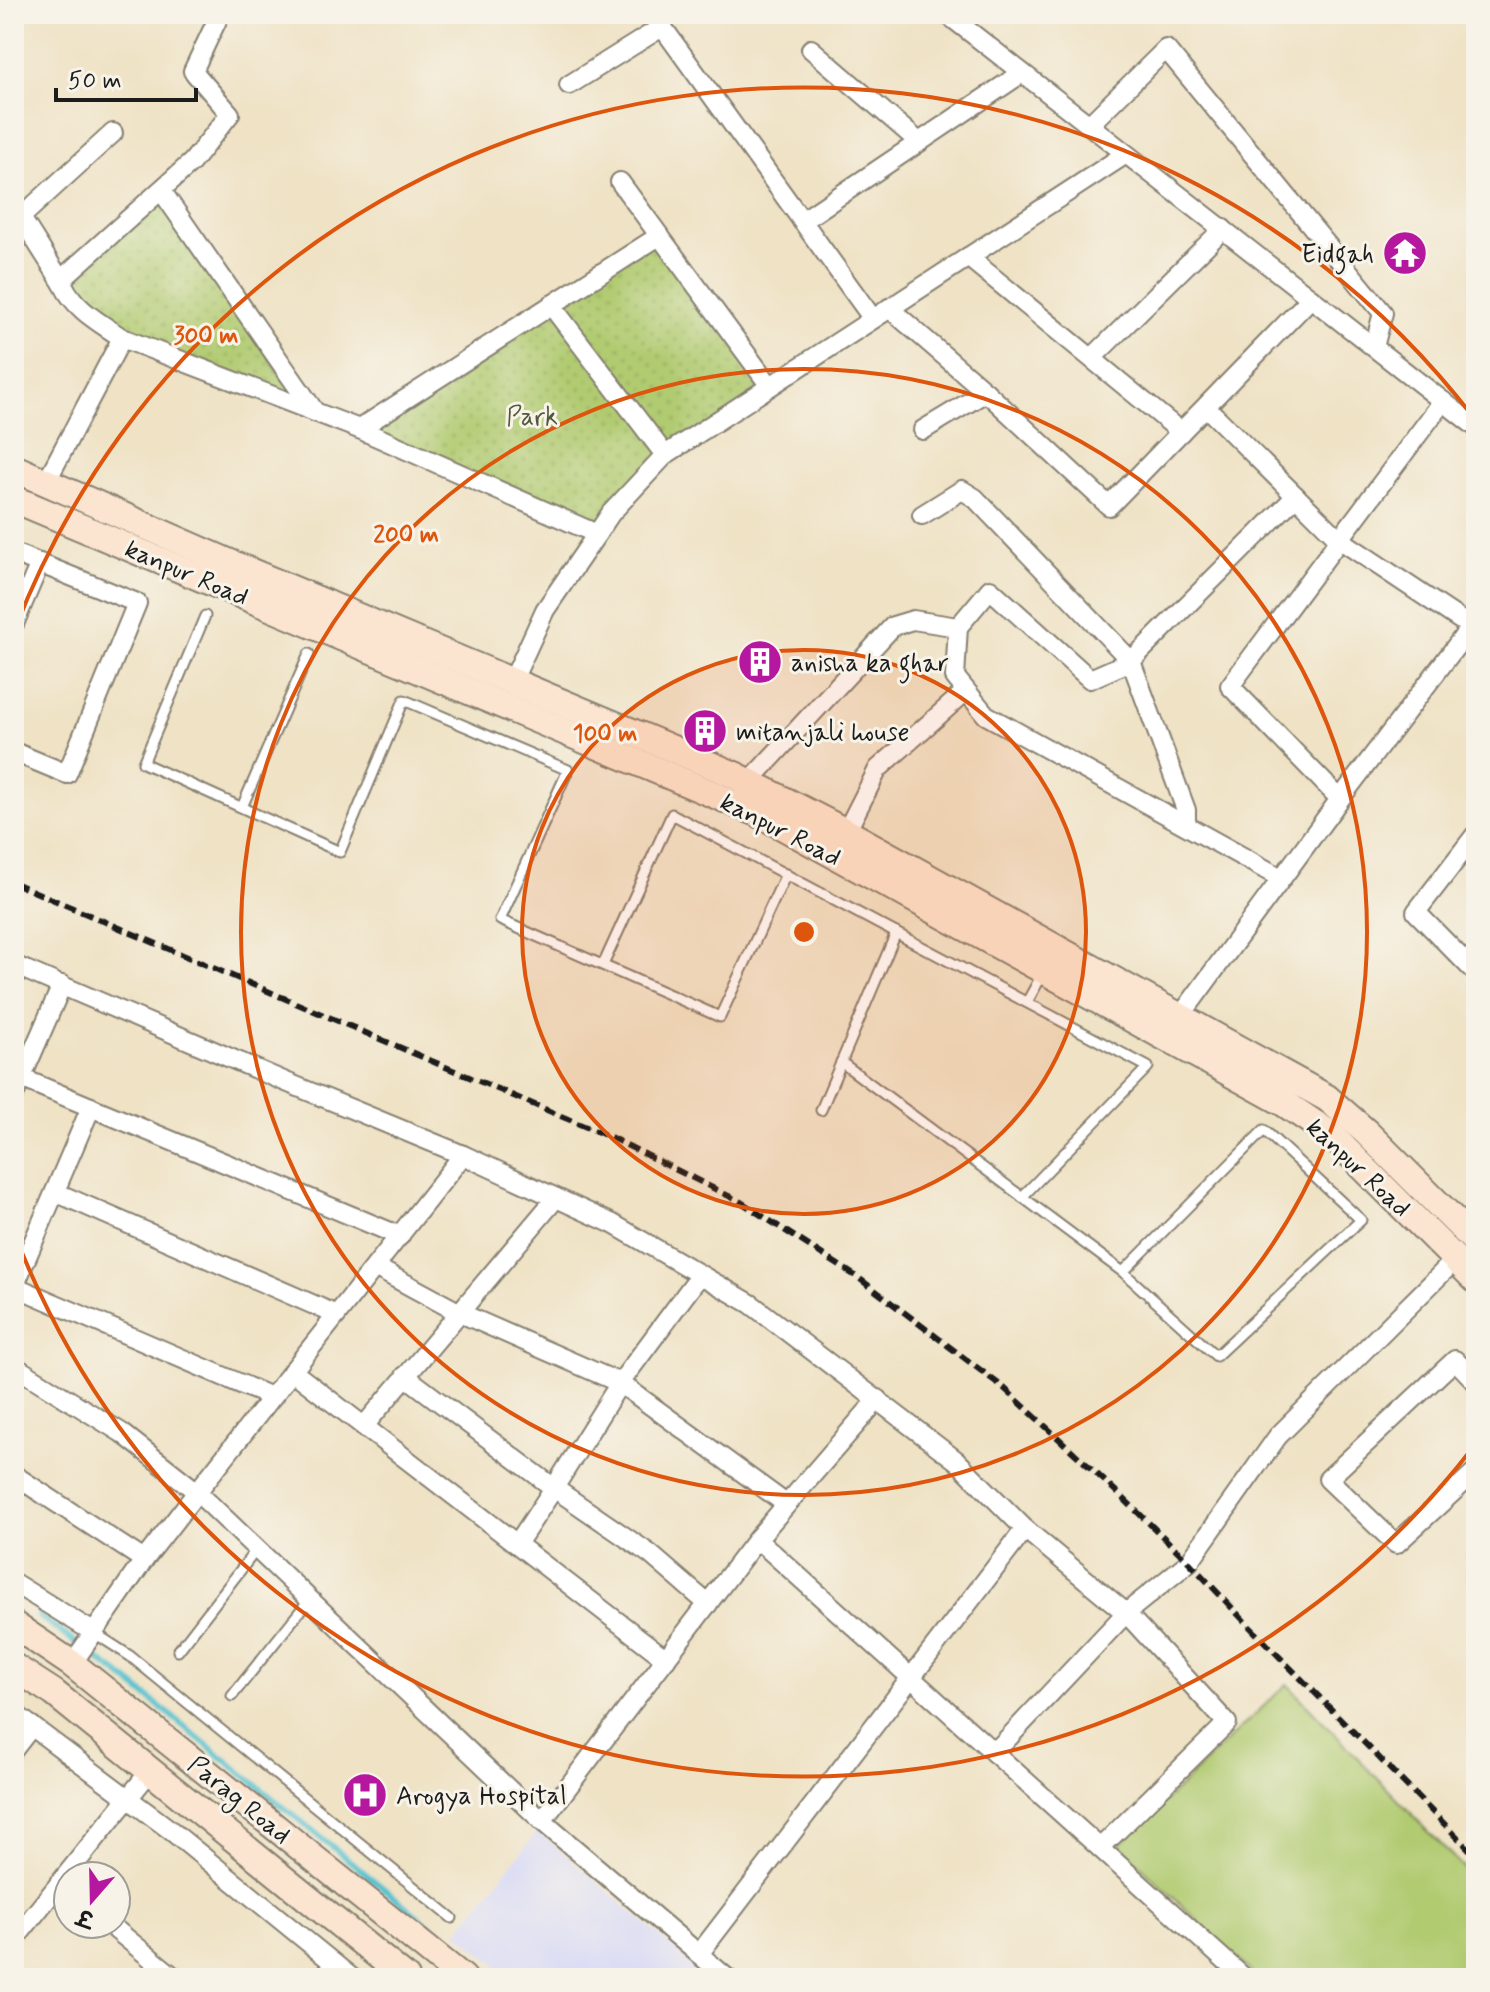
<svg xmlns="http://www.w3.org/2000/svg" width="1490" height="1992" font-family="Mynerve,'Playpen Sans Deva',sans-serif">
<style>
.built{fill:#d6d8f8}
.green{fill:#b1cb71;stroke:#667446;stroke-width:2}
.park{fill:url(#park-dots);stroke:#667446;stroke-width:2}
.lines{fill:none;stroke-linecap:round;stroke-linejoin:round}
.stream{stroke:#56c2d0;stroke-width:6}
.lane-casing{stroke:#867f70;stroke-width:13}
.street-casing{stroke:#867f70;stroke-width:22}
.secondary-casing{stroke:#867f70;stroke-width:30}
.lane{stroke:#fff;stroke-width:9}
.street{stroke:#fff;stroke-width:18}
.secondary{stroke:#fce5d0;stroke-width:26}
.rail{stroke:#1c1c1c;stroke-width:6;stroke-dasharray:12 6;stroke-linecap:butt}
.ring{fill:none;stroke:#de560d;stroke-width:4}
.labels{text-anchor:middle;stroke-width:6;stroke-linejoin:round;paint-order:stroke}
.poi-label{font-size:26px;fill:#1c1c1c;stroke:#f7f3e8;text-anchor:start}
.park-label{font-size:26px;fill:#50593a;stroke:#f7f3e8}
.street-label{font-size:26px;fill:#1c1c1c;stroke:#f7f3e8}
.centre{fill:#de560d;stroke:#f7f3e8;stroke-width:4}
.ring-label{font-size:24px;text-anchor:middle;font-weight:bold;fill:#de560d;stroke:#f7f3e8;stroke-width:6;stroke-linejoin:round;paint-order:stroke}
</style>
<defs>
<pattern id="park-dots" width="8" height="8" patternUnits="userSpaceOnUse" patternTransform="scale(2)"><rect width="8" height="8" fill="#b1cb71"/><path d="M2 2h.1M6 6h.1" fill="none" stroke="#98ae61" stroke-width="1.8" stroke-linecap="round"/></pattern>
</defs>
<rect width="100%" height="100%" fill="#f7f3e8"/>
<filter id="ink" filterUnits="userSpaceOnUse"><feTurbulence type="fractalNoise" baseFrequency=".0125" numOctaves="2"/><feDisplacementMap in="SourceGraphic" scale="16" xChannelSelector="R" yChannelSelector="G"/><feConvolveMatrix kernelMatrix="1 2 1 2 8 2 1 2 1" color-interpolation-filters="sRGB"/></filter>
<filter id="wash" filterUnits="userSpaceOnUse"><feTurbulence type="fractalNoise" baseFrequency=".006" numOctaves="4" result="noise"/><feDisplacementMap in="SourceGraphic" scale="32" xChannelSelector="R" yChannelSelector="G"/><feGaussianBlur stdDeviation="1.8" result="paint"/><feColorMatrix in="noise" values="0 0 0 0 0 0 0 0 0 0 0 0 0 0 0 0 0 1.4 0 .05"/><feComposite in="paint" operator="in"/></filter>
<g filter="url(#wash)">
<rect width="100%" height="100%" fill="#efe2c5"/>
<path class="built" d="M538,1831L708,1978H512L457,1932Z"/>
<path class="green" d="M1287,1684L1476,1881V1978H1257L1119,1845Z"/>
<g class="park">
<path d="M161,190L301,407L122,338L63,284Z"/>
<path d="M659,236L770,386L665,455L597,534L359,429Z"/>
</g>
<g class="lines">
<path class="stream" d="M39,1616L127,1680L494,1978"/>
</g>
</g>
<g filter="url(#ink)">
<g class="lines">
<g class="lane-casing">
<g id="lane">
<path d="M205,616L143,763L340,852L404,700L568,770L500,920L720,1017L786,874"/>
<path d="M242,807L309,654"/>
<path d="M603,965L672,814L1148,1067L1022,1197"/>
<path d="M1027,1002L1043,973"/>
<path d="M841,1062L1123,1272L1216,1356L1361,1220L1264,1130L1123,1272"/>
<path d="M821,1110L896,933"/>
<path d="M93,1632L130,1656L452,1918"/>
<path d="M178,1651L256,1550"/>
<path d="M232,1696L309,1600"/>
</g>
</g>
<g class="street-casing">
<g id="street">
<path d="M653,14L873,319"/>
<path d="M947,14L1476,427"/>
<path d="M811,49L919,142"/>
<path d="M569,85L662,27"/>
<path d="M1089,125L1166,49L1383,313L1374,347"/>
<path d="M620,182L770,386"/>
<path d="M161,190L315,412"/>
<path d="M15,208L63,284"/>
<path d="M21,217L113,133"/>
<path d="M802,221L1022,73"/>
<path d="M968,257L1181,432"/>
<path d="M551,305L665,455"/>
<path d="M889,308L986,392L1109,506L1311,298"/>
<path d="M122,338C99,322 75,310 63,284L65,276L192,162L230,114L193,71L220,14"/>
<path d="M1092,358L1223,229"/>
<path d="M1206,407L1339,539L1471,627L1476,632"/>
<path d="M359,429L659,236"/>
<path d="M923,430L986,392"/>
<path d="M46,482L122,338L359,429L597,534"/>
<path d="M922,515L962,490L975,498L1131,661L1296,496"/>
<path d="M14,553L137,603L67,774L14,752"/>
<path d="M14,624L40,563"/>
<path d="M512,682L545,610L597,534L611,513L665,455L1126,154"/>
<path d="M749,782L893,626L913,620L958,627"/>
<path d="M1340,799L1230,686L1443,401"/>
<path d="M1186,825V810L1131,661L1090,679L990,589L958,627L955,677L986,715L1281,878"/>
<path d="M846,832L878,769L966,691"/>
<path d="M1476,834L1416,912L1476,973"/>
<path d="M14,965L286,1082L463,1155L613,1224L751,1304L957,1461L1025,1529L1126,1613L1227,1723L1100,1848"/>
<path d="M1174,1025L1340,799L1476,620"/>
<path d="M21,1078L400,1236"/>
<path d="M14,1095L62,985"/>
<path d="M55,1192L337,1315"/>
<path d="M375,1267L458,1312L620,1383L554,1488L650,1554L708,1604"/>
<path d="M700,1275L620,1383L786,1504"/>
<path d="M14,1286L271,1397"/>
<path d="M14,1287L91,1107"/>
<path d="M14,1366L122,1433L197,1492L542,1821L727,1978"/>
<path d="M292,1371L666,1659"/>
<path d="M405,1376L554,1488L517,1544"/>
<path d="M1476,1382L1455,1360L1328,1479L1396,1544L1476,1471"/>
<path d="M364,1426L556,1198"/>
<path d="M14,1475L144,1560"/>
<path d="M757,1539L1242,1976L1241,1978"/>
<path d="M14,1583L93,1632"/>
<path d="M72,1664L144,1560L197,1492L463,1155"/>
<path d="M14,1713L169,1829L352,1978"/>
<path d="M14,1749L32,1726"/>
<path d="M994,1753L1126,1613L1189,1562L1278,1436L1455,1260"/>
<path d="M542,1821L757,1539L878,1399"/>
<path d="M109,1924L175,1978"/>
<path d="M14,1940L150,1771"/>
<path d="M699,1954L1025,1529"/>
</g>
</g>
<g class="secondary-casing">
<g id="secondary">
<path d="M14,468L237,566L737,776L846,832L1327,1098L1366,1132L1476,1242"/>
<path d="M14,499L760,814L1281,1101L1330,1134L1476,1280"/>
<path d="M14,1625L72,1664L463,1978"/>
<path d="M14,1667L54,1693L406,1978"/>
</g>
</g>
<use href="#lane" class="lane"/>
<use href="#street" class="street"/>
<use href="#secondary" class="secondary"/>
<path class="rail" d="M14,883L610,1137L741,1202L860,1279L1004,1388L1122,1497L1189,1562L1249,1626L1476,1856"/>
</g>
</g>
<circle cx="804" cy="932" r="282" fill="#de560d" fill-opacity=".12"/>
<g class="ring">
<circle cx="804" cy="932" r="282"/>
<circle cx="804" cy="932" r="563"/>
<path d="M1474 1446A845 845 0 0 1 15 1235M15 629A845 845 0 0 1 1474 418"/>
</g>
<defs>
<g id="temple-disc" transform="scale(2.3)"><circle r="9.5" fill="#b5179e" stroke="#f7f3e8"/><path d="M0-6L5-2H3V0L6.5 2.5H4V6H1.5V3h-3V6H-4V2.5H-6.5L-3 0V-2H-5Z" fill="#fff"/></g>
<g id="building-disc" transform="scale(2.3)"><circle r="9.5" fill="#b5179e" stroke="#f7f3e8"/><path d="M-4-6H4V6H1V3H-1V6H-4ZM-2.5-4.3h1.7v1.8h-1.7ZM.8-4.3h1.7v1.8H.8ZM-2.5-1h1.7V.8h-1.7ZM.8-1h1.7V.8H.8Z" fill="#fff"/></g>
<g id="hospital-disc" transform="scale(2.3)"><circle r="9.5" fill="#b5179e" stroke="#f7f3e8"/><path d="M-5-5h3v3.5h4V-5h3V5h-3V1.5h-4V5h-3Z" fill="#fff"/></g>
</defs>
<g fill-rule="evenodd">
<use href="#temple-disc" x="1405" y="253"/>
<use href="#building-disc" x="760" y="662"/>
<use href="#building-disc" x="705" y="731"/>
<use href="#hospital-disc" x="365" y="1795"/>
</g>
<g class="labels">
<g class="poi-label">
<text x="1374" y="262" text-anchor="end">Eidgah</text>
<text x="791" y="671">anisha ka ghar</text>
<text x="736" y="740">mitanjali house</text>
<text x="396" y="1804">Arogya Hospital</text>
</g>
<g class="park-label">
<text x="532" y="425">Park</text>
</g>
<g class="street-label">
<text transform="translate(187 572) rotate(23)" y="9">kanpur Road</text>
<text transform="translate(781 829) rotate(27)" y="9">kanpur Road</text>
<text transform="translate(1359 1167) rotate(43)" y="9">kanpur Road</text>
<text transform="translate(240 1799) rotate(39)" y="9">Parag Road</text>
</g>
</g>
<circle cx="804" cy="932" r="12" class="centre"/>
<g class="ring-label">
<text x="206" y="343">300 m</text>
<text x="406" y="542">200 m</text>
<text x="605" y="741">100 m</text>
</g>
<rect width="1490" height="1992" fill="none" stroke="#f7f3e8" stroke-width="48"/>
<g transform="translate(92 1900) rotate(200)"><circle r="38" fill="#f7f3e8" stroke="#9f9d96" stroke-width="2"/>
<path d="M0-6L14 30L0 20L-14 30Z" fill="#b5179e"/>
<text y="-12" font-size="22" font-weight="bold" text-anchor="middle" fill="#1c1c1c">उ</text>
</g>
<path d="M56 88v12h140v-12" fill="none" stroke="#1c1c1c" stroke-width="4"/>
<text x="68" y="88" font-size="24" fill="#1c1c1c" stroke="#f7f3e8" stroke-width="6" paint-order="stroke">50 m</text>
</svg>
